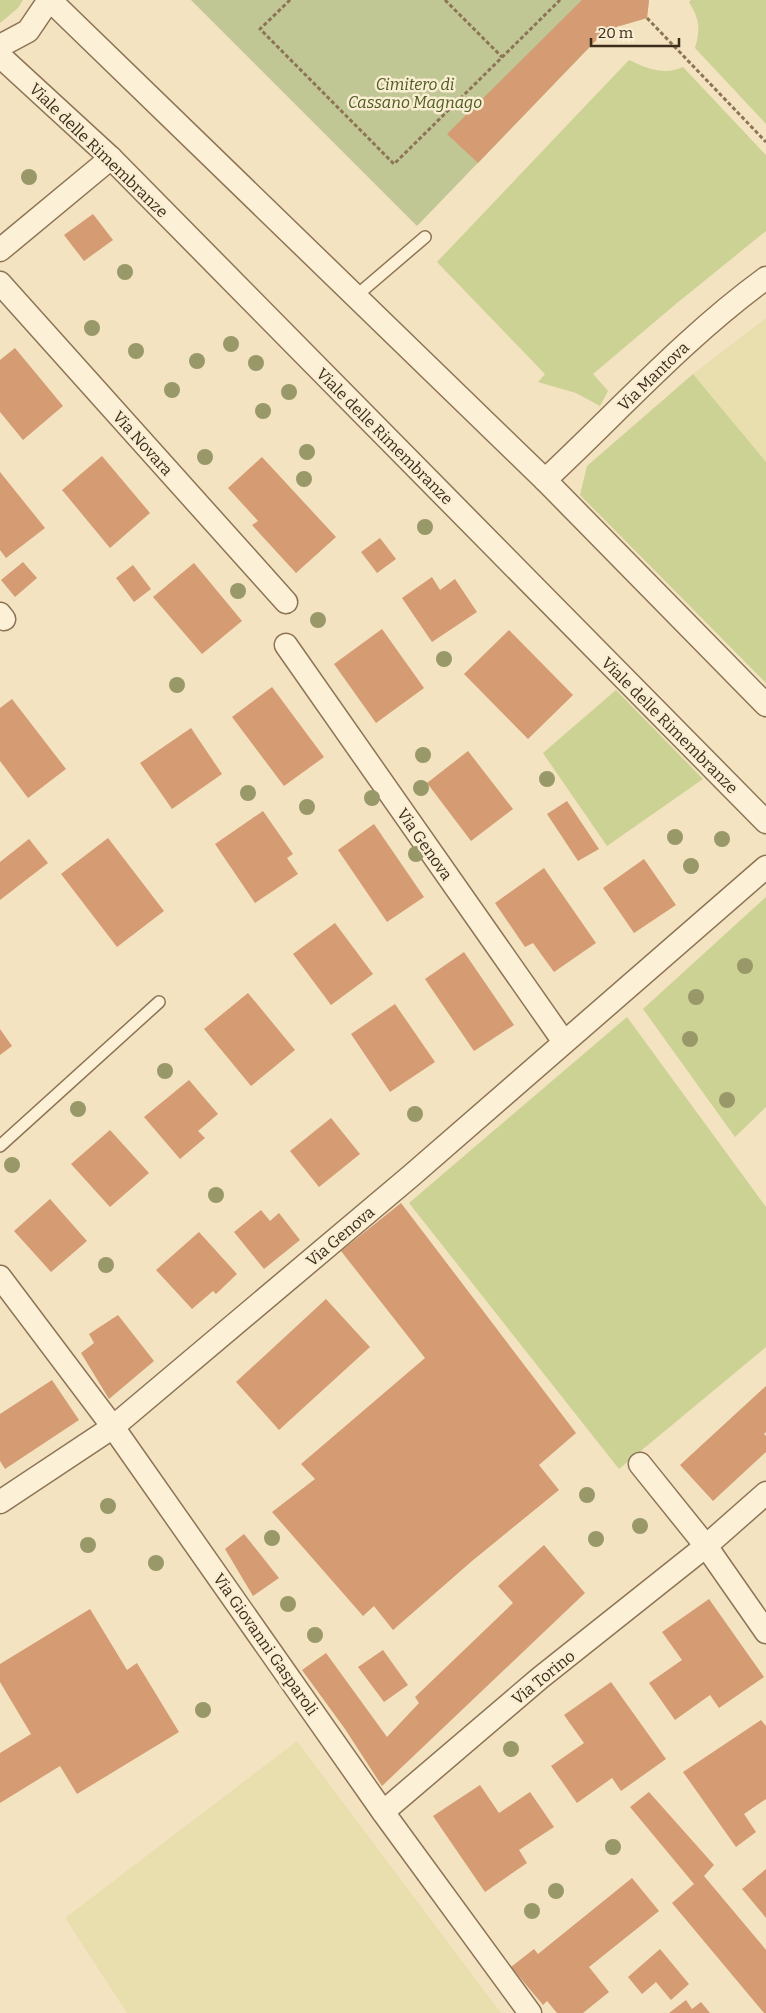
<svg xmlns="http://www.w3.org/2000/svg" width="766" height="2013" font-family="Bitter,serif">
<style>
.farmland{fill:#e9dfae}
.green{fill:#cbd294}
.cemetery{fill:#c0c694}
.building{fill:#d59b73}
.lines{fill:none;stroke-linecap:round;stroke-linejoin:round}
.service-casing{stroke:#8e7456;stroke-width:14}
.minor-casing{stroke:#8e7456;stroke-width:25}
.path{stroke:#8e7456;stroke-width:3;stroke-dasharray:4 2.5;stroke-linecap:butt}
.service{stroke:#fcf0d6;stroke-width:11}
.minor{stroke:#fcf0d6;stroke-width:22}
.tree{fill:#989869}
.labels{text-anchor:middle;stroke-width:5;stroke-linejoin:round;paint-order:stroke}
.park-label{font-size:16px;font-style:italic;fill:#4d5b21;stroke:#f9edd2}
.street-label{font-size:16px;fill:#3c2c1c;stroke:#f9edd2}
</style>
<rect width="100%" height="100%" fill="#f3e3c1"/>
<g class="farmland">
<path d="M766,318V462L693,374Z"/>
<path d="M297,1741L501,2013H127L65,1918Z"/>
</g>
<g class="green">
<path d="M0,0H23L18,8L0,23Z"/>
<path d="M691,0H766V124L695,48C701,29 699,18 689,2Z"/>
<path d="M629,60C646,68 664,76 683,67L766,155V231L677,303L593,374L608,391L600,406L576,393L538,382L545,374L437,262Z"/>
<path d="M693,374L766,462V683L580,495L587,466Z"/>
<path d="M616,690L703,779L607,846L543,753Z"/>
<path d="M766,897V1107L735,1137L643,1009Z"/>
<path d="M627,1017L766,1207V1347L619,1469L409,1203Z"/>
</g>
<path class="cemetery" d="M191,0H649L647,18L606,30L417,226Z"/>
<g class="building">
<path d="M582,0H649L647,18L606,30L478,163L447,134Z"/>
<path d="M93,214L113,240L84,261L64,235Z"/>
<path d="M15,348L63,406L23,440L0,412V360Z"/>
<path d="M102,456L150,513L110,548L62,490Z"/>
<path d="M262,457L336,537L296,573L252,525L258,521L228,488Z"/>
<path d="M0,472L45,528L6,558L0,550Z"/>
<path d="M380,538L396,559L377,573L361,552Z"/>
<path d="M23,562L37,578L15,597L1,580Z"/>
<path d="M194,563L242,621L202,654L153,597Z"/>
<path d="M133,565L151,589L134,602L116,578Z"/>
<path d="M432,577L440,590L455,579L477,612L432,642L402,598Z"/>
<path d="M382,629L424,688L376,723L334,664Z"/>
<path d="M509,630L573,695L528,739L464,674Z"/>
<path d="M272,687L324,757L284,786L232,717Z"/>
<path d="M12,699L66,769L28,798L0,761V708Z"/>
<path d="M191,728L222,774L172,809L140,763Z"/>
<path d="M468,751L513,809L471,841L427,783Z"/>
<path d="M567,801L599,849L578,861L547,814Z"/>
<path d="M263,811L293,854L287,858L298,874L255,903L215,844Z"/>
<path d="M374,824L424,897L387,922L338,850Z"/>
<path d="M108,838L164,911L117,947L61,874Z"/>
<path d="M29,839L48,863L0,900V862Z"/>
<path d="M644,859L676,905L634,933L603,888Z"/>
<path d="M544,868L596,943L554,972L533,943L525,947L495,903Z"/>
<path d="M335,923L373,974L331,1005L293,954Z"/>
<path d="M464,952L514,1025L474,1051L425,979Z"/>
<path d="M248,993L295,1050L251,1086L204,1029Z"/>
<path d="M395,1004L435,1062L390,1092L351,1034Z"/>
<path d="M0,1029L12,1046L0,1055Z"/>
<path d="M189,1080L218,1114L198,1131L205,1138L180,1159L144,1117Z"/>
<path d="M331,1118L360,1154L319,1187L290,1151Z"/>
<path d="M110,1130L149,1173L110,1207L71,1164Z"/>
<path d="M50,1199L87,1241L51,1272L14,1231Z"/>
<path d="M401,1203L576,1433L539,1465L559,1490L472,1561L393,1630L374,1606L363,1616L272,1512L315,1479L301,1464L425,1358L341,1251Z"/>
<path d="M261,1210L270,1221L279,1213L300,1240L264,1269L234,1232Z"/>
<path d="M199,1232L237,1274L216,1294L213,1291L192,1309L156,1270Z"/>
<path d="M326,1299L370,1347L279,1430L236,1382Z"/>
<path d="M118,1315L154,1361L109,1399L81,1353L94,1343L89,1334Z"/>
<path d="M52,1380L79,1420L5,1469L0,1461V1414Z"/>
<path d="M766,1386V1432L764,1434L766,1436V1452L713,1501L680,1465Z"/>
<path d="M244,1534L279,1578L253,1596L225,1549Z"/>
<path d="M544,1545L585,1593L382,1786L345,1729L302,1670L326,1653L387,1737L419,1703L415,1697L513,1603L498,1586Z"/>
<path d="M709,1599L764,1677L719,1708L710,1695L675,1720L649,1683L682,1660L662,1632Z"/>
<path d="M90,1609L127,1670L137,1663L179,1732L77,1794L60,1766L0,1803V1753L31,1734L0,1682V1664Z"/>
<path d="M383,1650L408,1685L384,1702L358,1667Z"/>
<path d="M611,1682L666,1759L621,1791L612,1778L577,1803L551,1766L584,1743L564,1715Z"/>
<path d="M761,1720L766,1726V1799L744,1814L756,1832L736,1847L683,1772Z"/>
<path d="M480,1785L499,1813L530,1792L554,1827L519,1850L527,1863L485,1892L433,1816Z"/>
<path d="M649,1792L714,1865L704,1876L766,1950V2013H764L672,1903L694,1884L630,1807Z"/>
<path d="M766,1869V1918L742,1889Z"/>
<path d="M632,1878L659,1911L589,1967L609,1992L583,2013H557L547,2001L543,2005L511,1967L534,1949L538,1954Z"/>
<path d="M660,1949L689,1984L671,2000L656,1982L642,1994L628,1977Z"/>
<path d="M686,2000L692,2009L701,2002L710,2013H669Z"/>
</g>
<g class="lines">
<g class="service-casing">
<g id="service">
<path d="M356,296L425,237"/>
<path d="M0,1146L159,1002"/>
</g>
</g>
<g class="minor-casing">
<g id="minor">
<path d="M50,0L545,480L766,705"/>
<path d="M0,46L28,31L49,0"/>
<path d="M0,56L111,158L766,822"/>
<path d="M0,250L111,158"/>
<path d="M0,283L286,602"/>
<path d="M545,480C618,412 685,337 766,278"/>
<path d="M0,614L4,619"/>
<path d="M286,645L564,1042"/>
<path d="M0,1277L113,1427L383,1812L530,2013"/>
<path d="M640,1464L706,1546L766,1632"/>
<path d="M0,1502L113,1427L412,1175L766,867"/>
<path d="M383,1812L540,1678L706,1546L766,1493"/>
</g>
</g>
<g class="path">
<path d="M290,0L260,29L394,164L560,0"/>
<path d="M445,0L502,57"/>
<path d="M647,18L766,142"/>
</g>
<use href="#service" class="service"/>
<use href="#minor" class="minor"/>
</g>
<g class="tree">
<circle cx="29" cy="177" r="8"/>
<circle cx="125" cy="272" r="8"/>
<circle cx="92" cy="328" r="8"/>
<circle cx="231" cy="344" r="8"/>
<circle cx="136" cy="351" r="8"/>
<circle cx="197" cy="361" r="8"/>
<circle cx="256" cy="363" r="8"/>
<circle cx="172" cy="390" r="8"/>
<circle cx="289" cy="392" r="8"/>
<circle cx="263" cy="411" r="8"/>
<circle cx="307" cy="452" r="8"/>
<circle cx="205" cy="457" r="8"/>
<circle cx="304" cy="479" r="8"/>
<circle cx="425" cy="527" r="8"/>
<circle cx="238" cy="591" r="8"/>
<circle cx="318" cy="620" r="8"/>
<circle cx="444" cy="659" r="8"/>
<circle cx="177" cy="685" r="8"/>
<circle cx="423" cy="755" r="8"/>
<circle cx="547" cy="779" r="8"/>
<circle cx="421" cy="788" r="8"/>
<circle cx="248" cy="793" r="8"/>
<circle cx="372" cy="798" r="8"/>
<circle cx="307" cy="807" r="8"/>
<circle cx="675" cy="837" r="8"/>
<circle cx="722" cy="839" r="8"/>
<circle cx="416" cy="854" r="8"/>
<circle cx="691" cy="866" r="8"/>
<circle cx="745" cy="966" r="8"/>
<circle cx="696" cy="997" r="8"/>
<circle cx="690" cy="1039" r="8"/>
<circle cx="165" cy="1071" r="8"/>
<circle cx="727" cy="1100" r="8"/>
<circle cx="78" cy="1109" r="8"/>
<circle cx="415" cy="1114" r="8"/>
<circle cx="12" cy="1165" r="8"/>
<circle cx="216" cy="1195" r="8"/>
<circle cx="106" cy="1265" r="8"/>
<circle cx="587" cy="1495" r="8"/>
<circle cx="108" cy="1506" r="8"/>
<circle cx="640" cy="1526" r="8"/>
<circle cx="272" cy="1538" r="8"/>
<circle cx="596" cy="1539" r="8"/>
<circle cx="88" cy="1545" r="8"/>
<circle cx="156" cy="1563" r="8"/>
<circle cx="288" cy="1604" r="8"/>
<circle cx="315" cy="1635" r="8"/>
<circle cx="203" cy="1710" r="8"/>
<circle cx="511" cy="1749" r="8"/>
<circle cx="613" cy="1847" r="8"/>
<circle cx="556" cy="1891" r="8"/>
<circle cx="532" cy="1911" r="8"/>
</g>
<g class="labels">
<g class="park-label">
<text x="415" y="90">Cimitero di<tspan x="415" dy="18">Cassano Magnago</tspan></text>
</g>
<g class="street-label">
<text transform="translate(99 150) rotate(44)" y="6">Viale delle Rimembranze</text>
<text transform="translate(653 376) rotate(-44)" y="6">Via Mantova</text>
<text transform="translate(385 436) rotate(45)" y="6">Viale delle Rimembranze</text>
<text transform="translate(143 443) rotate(48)" y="6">Via Novara</text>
<text transform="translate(670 725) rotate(45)" y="6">Viale delle Rimembranze</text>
<text transform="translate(425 844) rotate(55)" y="6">Via Genova</text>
<text transform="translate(340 1236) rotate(-40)" y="6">Via Genova</text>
<text transform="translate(266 1644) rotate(55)" y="6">Via Giovanni Gasparoli</text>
<text transform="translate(543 1677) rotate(-39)" y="6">Via Torino</text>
</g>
</g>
<path d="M591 38v8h88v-8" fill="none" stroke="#3c2c1c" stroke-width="2.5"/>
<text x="598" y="38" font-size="15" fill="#3c2c1c" stroke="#f9edd2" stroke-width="4" paint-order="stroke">20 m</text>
</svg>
